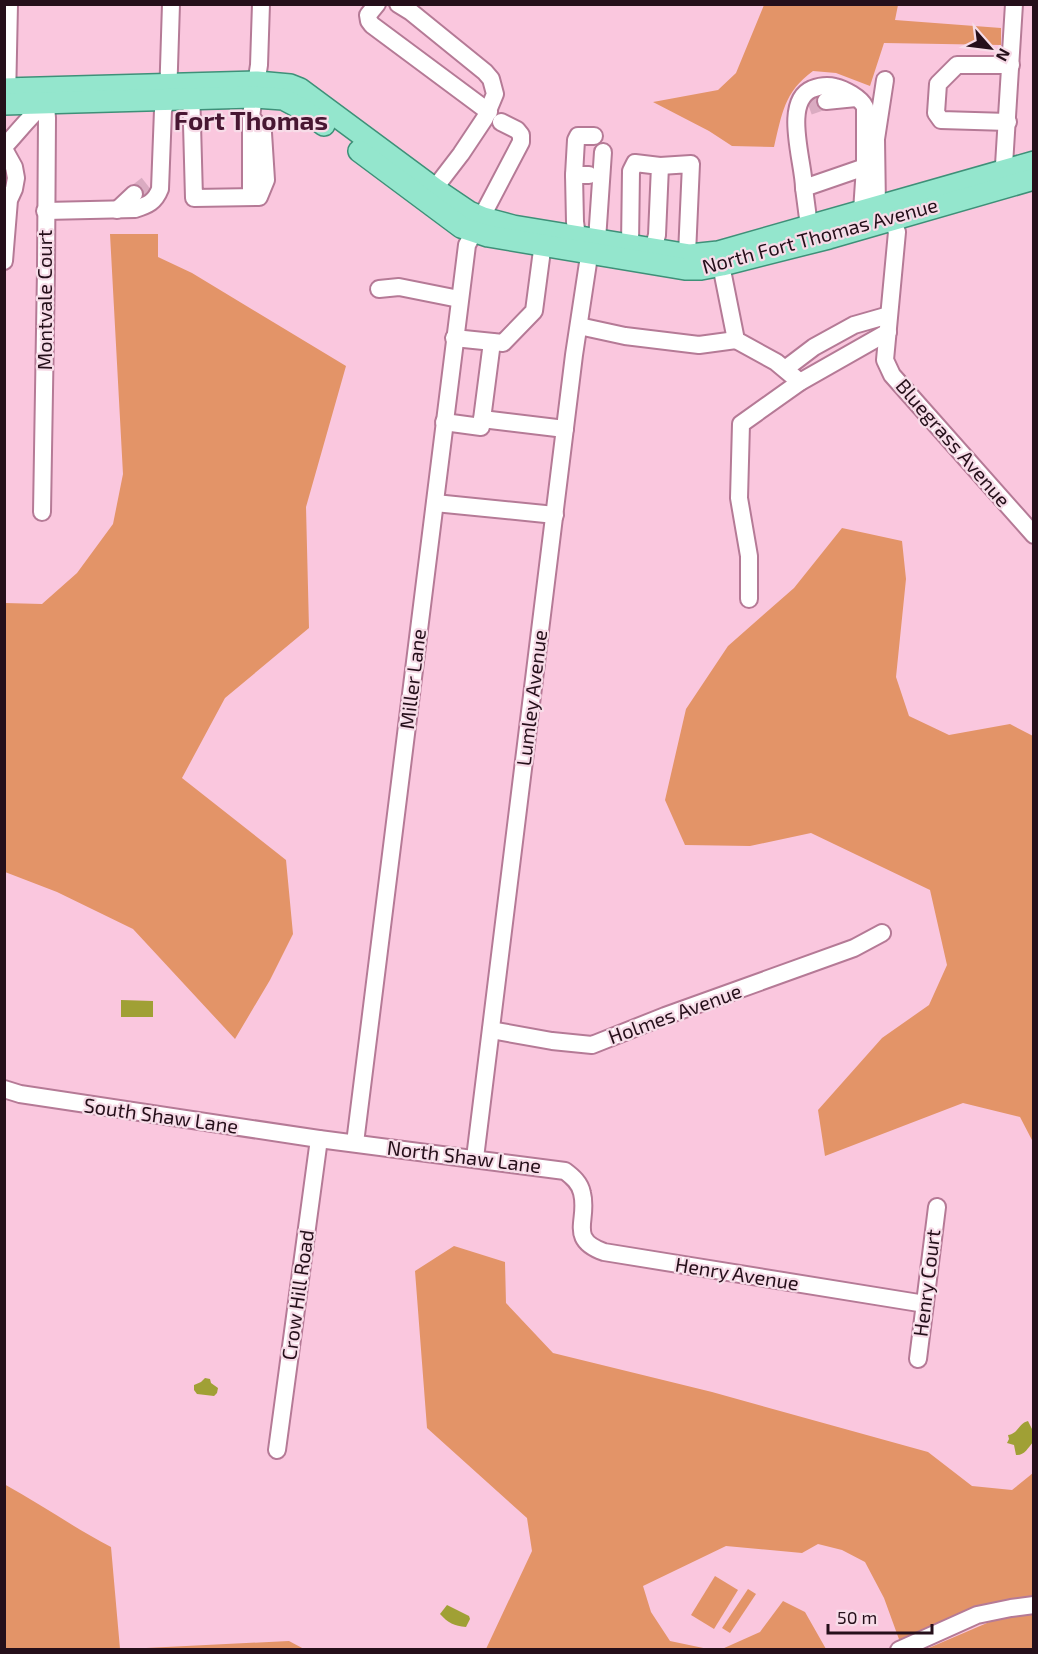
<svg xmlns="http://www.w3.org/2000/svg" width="1038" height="1654" font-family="'Exo 2',sans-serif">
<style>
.green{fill:#e39468}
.water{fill:#a0a035}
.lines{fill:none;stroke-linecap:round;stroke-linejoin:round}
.minor-tunnel{stroke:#daabc1;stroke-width:16;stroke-dasharray:16 8;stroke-linecap:butt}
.minor-casing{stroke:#b57a96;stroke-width:20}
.major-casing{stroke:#3e9078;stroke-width:24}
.minor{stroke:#fff;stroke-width:16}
.major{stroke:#94e6cd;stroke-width:21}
.labels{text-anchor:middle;stroke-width:4.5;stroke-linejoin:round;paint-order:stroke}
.street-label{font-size:20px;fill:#250f1a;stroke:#f7dce8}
.district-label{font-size:26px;font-weight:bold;fill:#481732;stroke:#f7dce8}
</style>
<rect width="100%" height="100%" fill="#fac7de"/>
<g class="green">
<path d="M764,5H898L895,20L1001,28V45L884,43L870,86L836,73L813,71C784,92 782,114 774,147L732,146L709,131L653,102L718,90L736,73Z"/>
<path d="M110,234H158V257L192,273L346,366L306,507L309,628L225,698L182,778L286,860L293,934L270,980L235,1039L133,929L57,892L5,872V603L42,604L77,573L113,524L123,474Z"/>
<path d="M842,528L902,541L906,579L896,677L909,716L949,735L1010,724L1033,736V1142L1020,1117L963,1103L825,1156L818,1110L882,1038L929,1005L947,965L930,890L811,833L750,846L685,845L665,800L686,709L728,646L794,588Z"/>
<path d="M454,1246L505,1262L506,1303L553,1353L712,1392L928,1452L972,1486L1012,1490L1033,1473V1601L900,1642L884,1598L865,1562L842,1550L818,1544L802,1553L726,1546L643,1586L651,1612L670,1641L708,1649H486L532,1551L527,1518L427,1428L415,1271Z"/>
<path d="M4,1484C41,1504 74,1528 111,1547L120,1649H5Z"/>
<path d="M715,1576L738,1590L714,1629L691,1615Z"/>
<path d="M748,1589L756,1594L730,1633L722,1628Z"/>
<path d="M783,1601L805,1612L826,1649H722L760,1632Z"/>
<path d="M1033,1614V1649L924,1650L994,1620Z"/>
<path d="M289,1641L304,1649H126Z"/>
</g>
<g class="water">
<path d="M121,1000L153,1001V1017H121Z"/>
<path d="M205,1378L210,1379L211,1383L218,1388L217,1393L214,1396L197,1394L194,1390V1385L201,1382Z"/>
<path d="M1028,1421L1033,1431V1442C1028,1448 1024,1456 1016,1455L1014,1445L1007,1443L1009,1439L1008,1435C1018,1434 1019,1423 1028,1421Z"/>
<path d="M447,1605L469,1616L470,1619L466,1627C454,1626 448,1623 440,1614Z"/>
</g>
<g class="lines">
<g class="minor-tunnel">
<path d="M809,107L826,101"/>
<path d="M7,170V180"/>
<path d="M134,194L152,180"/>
</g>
<g class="minor-casing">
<g id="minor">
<path d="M377,4L368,15L369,21L372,25L489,112"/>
<path d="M398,4L411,12L485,72L491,79L495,94L485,118L461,154L428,197"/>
<path d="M191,87L194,198L259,197L266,180L263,133L251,116L259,65L261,4"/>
<path d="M7,100L9,4"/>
<path d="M826,101L856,98"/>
<path d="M1008,122L941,120L936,113L938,84L957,65H1011"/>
<path d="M4,147C18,132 30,116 45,103"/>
<path d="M4,149L14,167L16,178L14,189L9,200L4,261"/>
<path d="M660,166L691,164L687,254"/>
<path d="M574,175L576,140L578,136H594"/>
<path d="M1003,181L1014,4"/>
<path d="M804,188C804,163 782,102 812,89C820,86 827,85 835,87C844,89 861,98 865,107V167"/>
<path d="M251,197V116"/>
<path d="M877,207L876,139L885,80"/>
<path d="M117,210L134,194"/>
<path d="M888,210L897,232L885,360L892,375L1034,535"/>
<path d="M45,211L135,209C148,205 155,202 160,189L163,110L168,99L171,4"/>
<path d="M809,226L804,188L865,167L862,211"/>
<path d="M577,236L575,222L574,175H589"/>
<path d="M597,240L603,152"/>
<path d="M630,245L631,171L635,163L660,166L657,235L653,249"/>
<path d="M719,255L736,340L776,362L800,382"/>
<path d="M379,289L399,287L459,299"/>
<path d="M579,326L625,336L699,345L736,340"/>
<path d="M454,338L503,343L534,311L544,235"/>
<path d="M785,369L814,347L854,325L889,315"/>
<path d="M482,419L565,429"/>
<path d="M444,422L481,427L492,342"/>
<path d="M435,503L555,515"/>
<path d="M42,512L46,270L47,118L45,92"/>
<path d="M749,599V556L739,498L741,424L800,382L888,332"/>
<path d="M491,1030L552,1041L592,1045L665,1016L854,948L882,933"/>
<path d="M4,1089L20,1094L319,1139L565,1171C573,1177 580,1183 582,1193C589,1220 567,1239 604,1252L925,1304"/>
<path d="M355,1143L467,245L521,142V135L517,130L501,122"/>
<path d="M475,1158L574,355L591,243"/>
<path d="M918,1359L937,1207"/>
<path d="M277,1450L319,1139"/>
<path d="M899,1650L977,1615L1011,1608L1034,1605"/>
</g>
</g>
<g class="major-casing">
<g id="major">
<path d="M4,89L257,82L290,85L300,89L435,189L469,212L483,218L513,226L690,255L718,252L1034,162"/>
<path d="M4,104L253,97L283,99L302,109L324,125"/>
<path d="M359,151L461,227L488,236L685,269H701L722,265L829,238L1034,179"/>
</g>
</g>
<use href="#minor" class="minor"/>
<use href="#major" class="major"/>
</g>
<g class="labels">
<g class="street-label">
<text transform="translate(820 236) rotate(-15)" y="7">North Fort Thomas Avenue</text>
<text transform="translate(45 300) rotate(-90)" y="7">Montvale Court</text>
<text transform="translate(953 443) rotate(49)" y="7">Bluegrass Avenue</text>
<text transform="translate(413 679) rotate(-83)" y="7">Miller Lane</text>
<text transform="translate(532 698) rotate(-83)" y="7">Lumley Avenue</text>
<text transform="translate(675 1014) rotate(-20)" y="7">Holmes Avenue</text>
<text transform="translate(161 1116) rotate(8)" y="7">South Shaw Lane</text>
<text transform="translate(464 1157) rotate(7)" y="7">North Shaw Lane</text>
<text transform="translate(737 1274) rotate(9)" y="7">Henry Avenue</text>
<text transform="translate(927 1283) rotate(-83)" y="7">Henry Court</text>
<text transform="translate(298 1295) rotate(-82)" y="7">Crow Hill Road</text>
</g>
<g class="district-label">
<text x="251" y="130">Fort Thomas</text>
</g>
</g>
<rect width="1038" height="1654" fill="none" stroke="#250f1a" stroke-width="12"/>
<g transform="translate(990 48) rotate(118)" stroke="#f7dce8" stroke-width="4.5" paint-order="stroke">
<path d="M0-4.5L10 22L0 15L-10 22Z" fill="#250f1a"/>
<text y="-9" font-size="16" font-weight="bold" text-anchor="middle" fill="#250f1a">N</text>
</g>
<path d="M828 1624v9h104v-9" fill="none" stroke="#250f1a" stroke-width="3"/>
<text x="837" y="1624" font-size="18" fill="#250f1a" stroke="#f7dce8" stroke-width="4.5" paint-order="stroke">50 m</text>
</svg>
